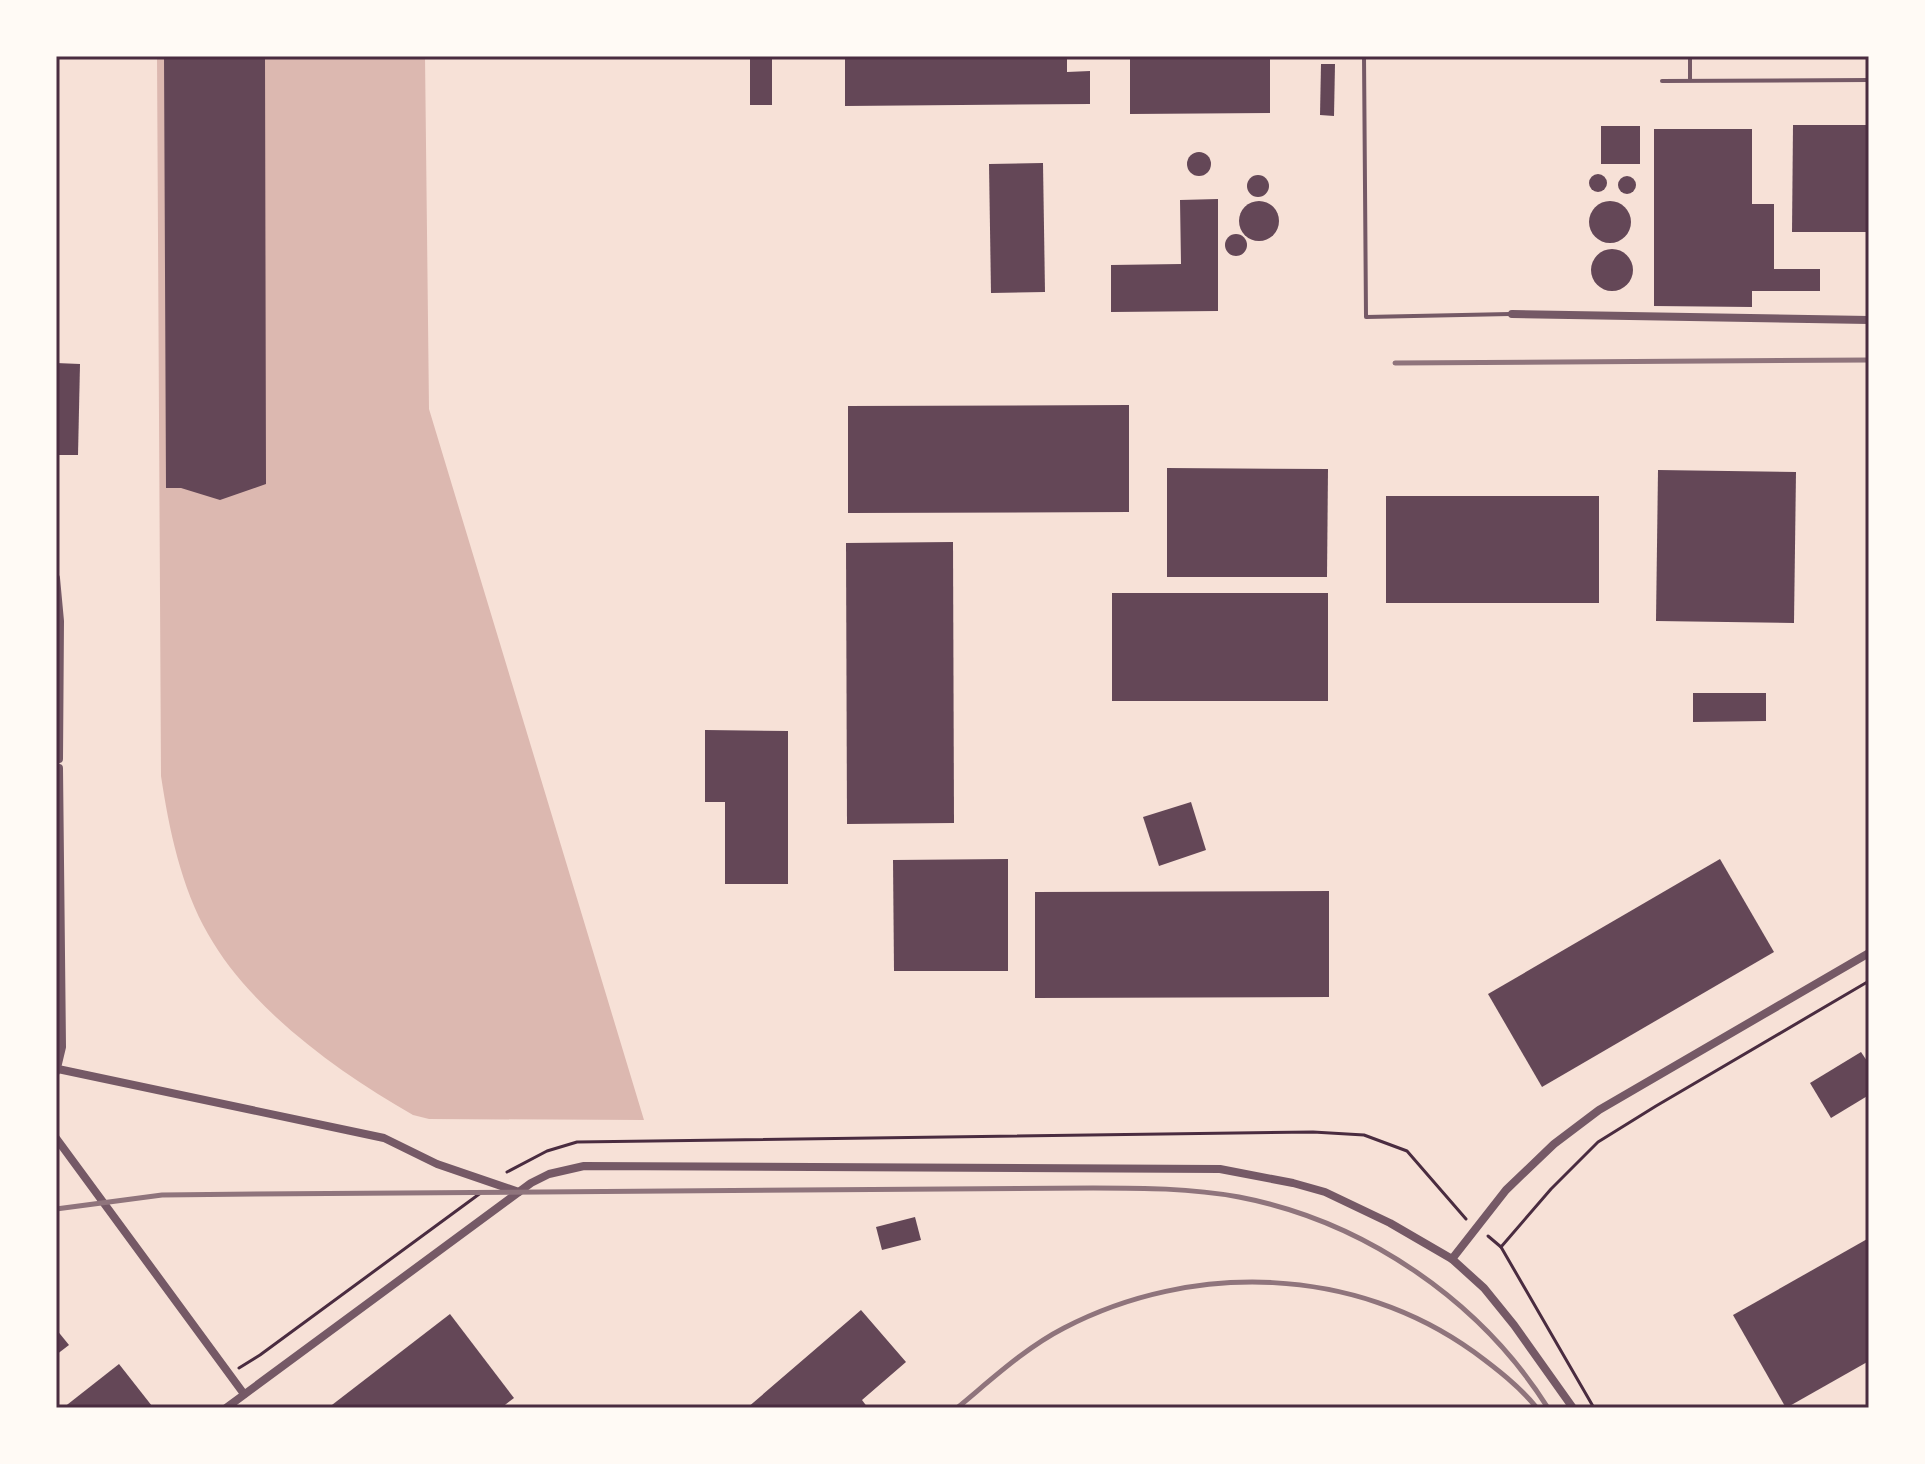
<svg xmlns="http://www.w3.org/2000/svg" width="1925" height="1464" font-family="'Public Sans',sans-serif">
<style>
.water{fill:#dcb8b0}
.building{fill:#644757}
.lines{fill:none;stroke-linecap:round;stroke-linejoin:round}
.path{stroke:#4a2c40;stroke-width:3}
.service{stroke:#755966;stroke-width:4}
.minor{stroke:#755966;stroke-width:8}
.rail{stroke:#8f747c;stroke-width:5}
.neatline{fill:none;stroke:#4a2c40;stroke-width:3}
</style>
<rect width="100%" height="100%" fill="#f7e1d7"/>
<path class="water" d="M157,56H425L429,409L644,1120L429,1119L413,1115C338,1072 251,1010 208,934C181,887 169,829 161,776Z"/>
<g class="building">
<path d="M164,56H265L266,484L220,500L181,488H166Z"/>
<rect x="750" y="56" width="22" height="49"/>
<path d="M845,56H1067V72L1090,71V104L845,106Z"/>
<path d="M1130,56H1270V113L1130,114Z"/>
<path d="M1321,64H1335L1334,116L1320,115Z"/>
<path d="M1793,125H1869V232H1792Z"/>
<rect x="1601" y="126" width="39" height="38"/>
<path d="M1654,129H1752V204H1774V269H1820V291H1752V307L1654,306Z"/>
<circle cx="1199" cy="164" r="12"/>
<path d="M1043,163L1045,292L991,293L989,164Z"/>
<circle cx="1598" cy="183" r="9"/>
<circle cx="1258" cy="186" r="11"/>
<circle cx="1627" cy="185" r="9"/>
<path d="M1218,199V311L1111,312V265L1181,264L1180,200Z"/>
<circle cx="1610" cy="222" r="21"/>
<circle cx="1259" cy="221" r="20"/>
<circle cx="1236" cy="245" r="11"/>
<circle cx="1612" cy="270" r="21"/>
<path d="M56,363L80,364L78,455H56Z"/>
<path d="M1129,405V512L848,513V406Z"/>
<path d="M1167,468L1328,469L1327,577H1167Z"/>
<path d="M1658,470L1796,472L1794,623L1656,621Z"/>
<rect x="1386" y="496" width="213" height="107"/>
<path d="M953,542L954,823L847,824L846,543Z"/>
<rect x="1112" y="593" width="216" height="108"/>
<path d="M1693,693H1766V721L1693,722Z"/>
<path d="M705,730L788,731V884H725V802H705Z"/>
<path d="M1191,802L1206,850L1159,866L1143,817Z"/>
<path d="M1008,859V971H894L893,860Z"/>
<path d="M1720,859L1774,952L1542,1087L1488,994Z"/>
<path d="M1329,891V997L1035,998V892Z"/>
<path d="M1861,1052L1869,1064V1095L1831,1118L1810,1083Z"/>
<path d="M915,1217L921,1240L882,1250L876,1227Z"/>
<path d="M1869,1238V1361L1786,1408L1733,1315Z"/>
<path d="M861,1310L906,1362L862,1400L868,1408H747Z"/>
<path d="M450,1314L514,1398L501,1408H328Z"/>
<path d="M56,1329L69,1345L56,1355Z"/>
<path d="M119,1364L152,1406L63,1408Z"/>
</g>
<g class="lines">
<g class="path">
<path d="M507,1172L547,1151L577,1142L1313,1132L1364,1135L1407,1151L1466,1219"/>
<path d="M1488,1236L1501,1247"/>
<path d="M239,1368L260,1355L482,1192"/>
<path d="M1594,1408L1501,1247L1551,1189L1598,1142L1656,1106L1869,981"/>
</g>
<g class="service">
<path d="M1364,56L1366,317L1510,314"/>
<path d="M1690,56V80"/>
<path d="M1662,81L1869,80"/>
</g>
<g class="minor">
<path d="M1512,314L1869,320"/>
<path d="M56,578L60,621L59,759"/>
<path d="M58,1069L384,1138L437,1164L519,1192"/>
<path d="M56,1072L62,1047L59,768"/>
<path d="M56,1138L244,1394"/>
<path d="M1452,1259L1506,1190L1554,1144L1599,1110L1869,953"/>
<path d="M226,1408L531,1183L549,1174L584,1166L1220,1169L1293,1183L1325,1192L1390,1223L1452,1259L1484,1288L1514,1325L1573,1408"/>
</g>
<g class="rail">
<path d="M1395,363L1869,360"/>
<path d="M56,1209L162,1195L255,1194L1093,1188C1142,1188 1190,1188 1239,1197C1364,1221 1480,1300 1548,1408"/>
<path d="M957,1408C991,1380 1025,1348 1064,1328C1193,1261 1355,1266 1474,1352C1497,1369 1519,1386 1537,1408"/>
</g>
</g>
<rect width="1925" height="1464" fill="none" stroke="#fffaf5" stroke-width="116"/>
<rect x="58" y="58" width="1809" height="1348" class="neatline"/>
</svg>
